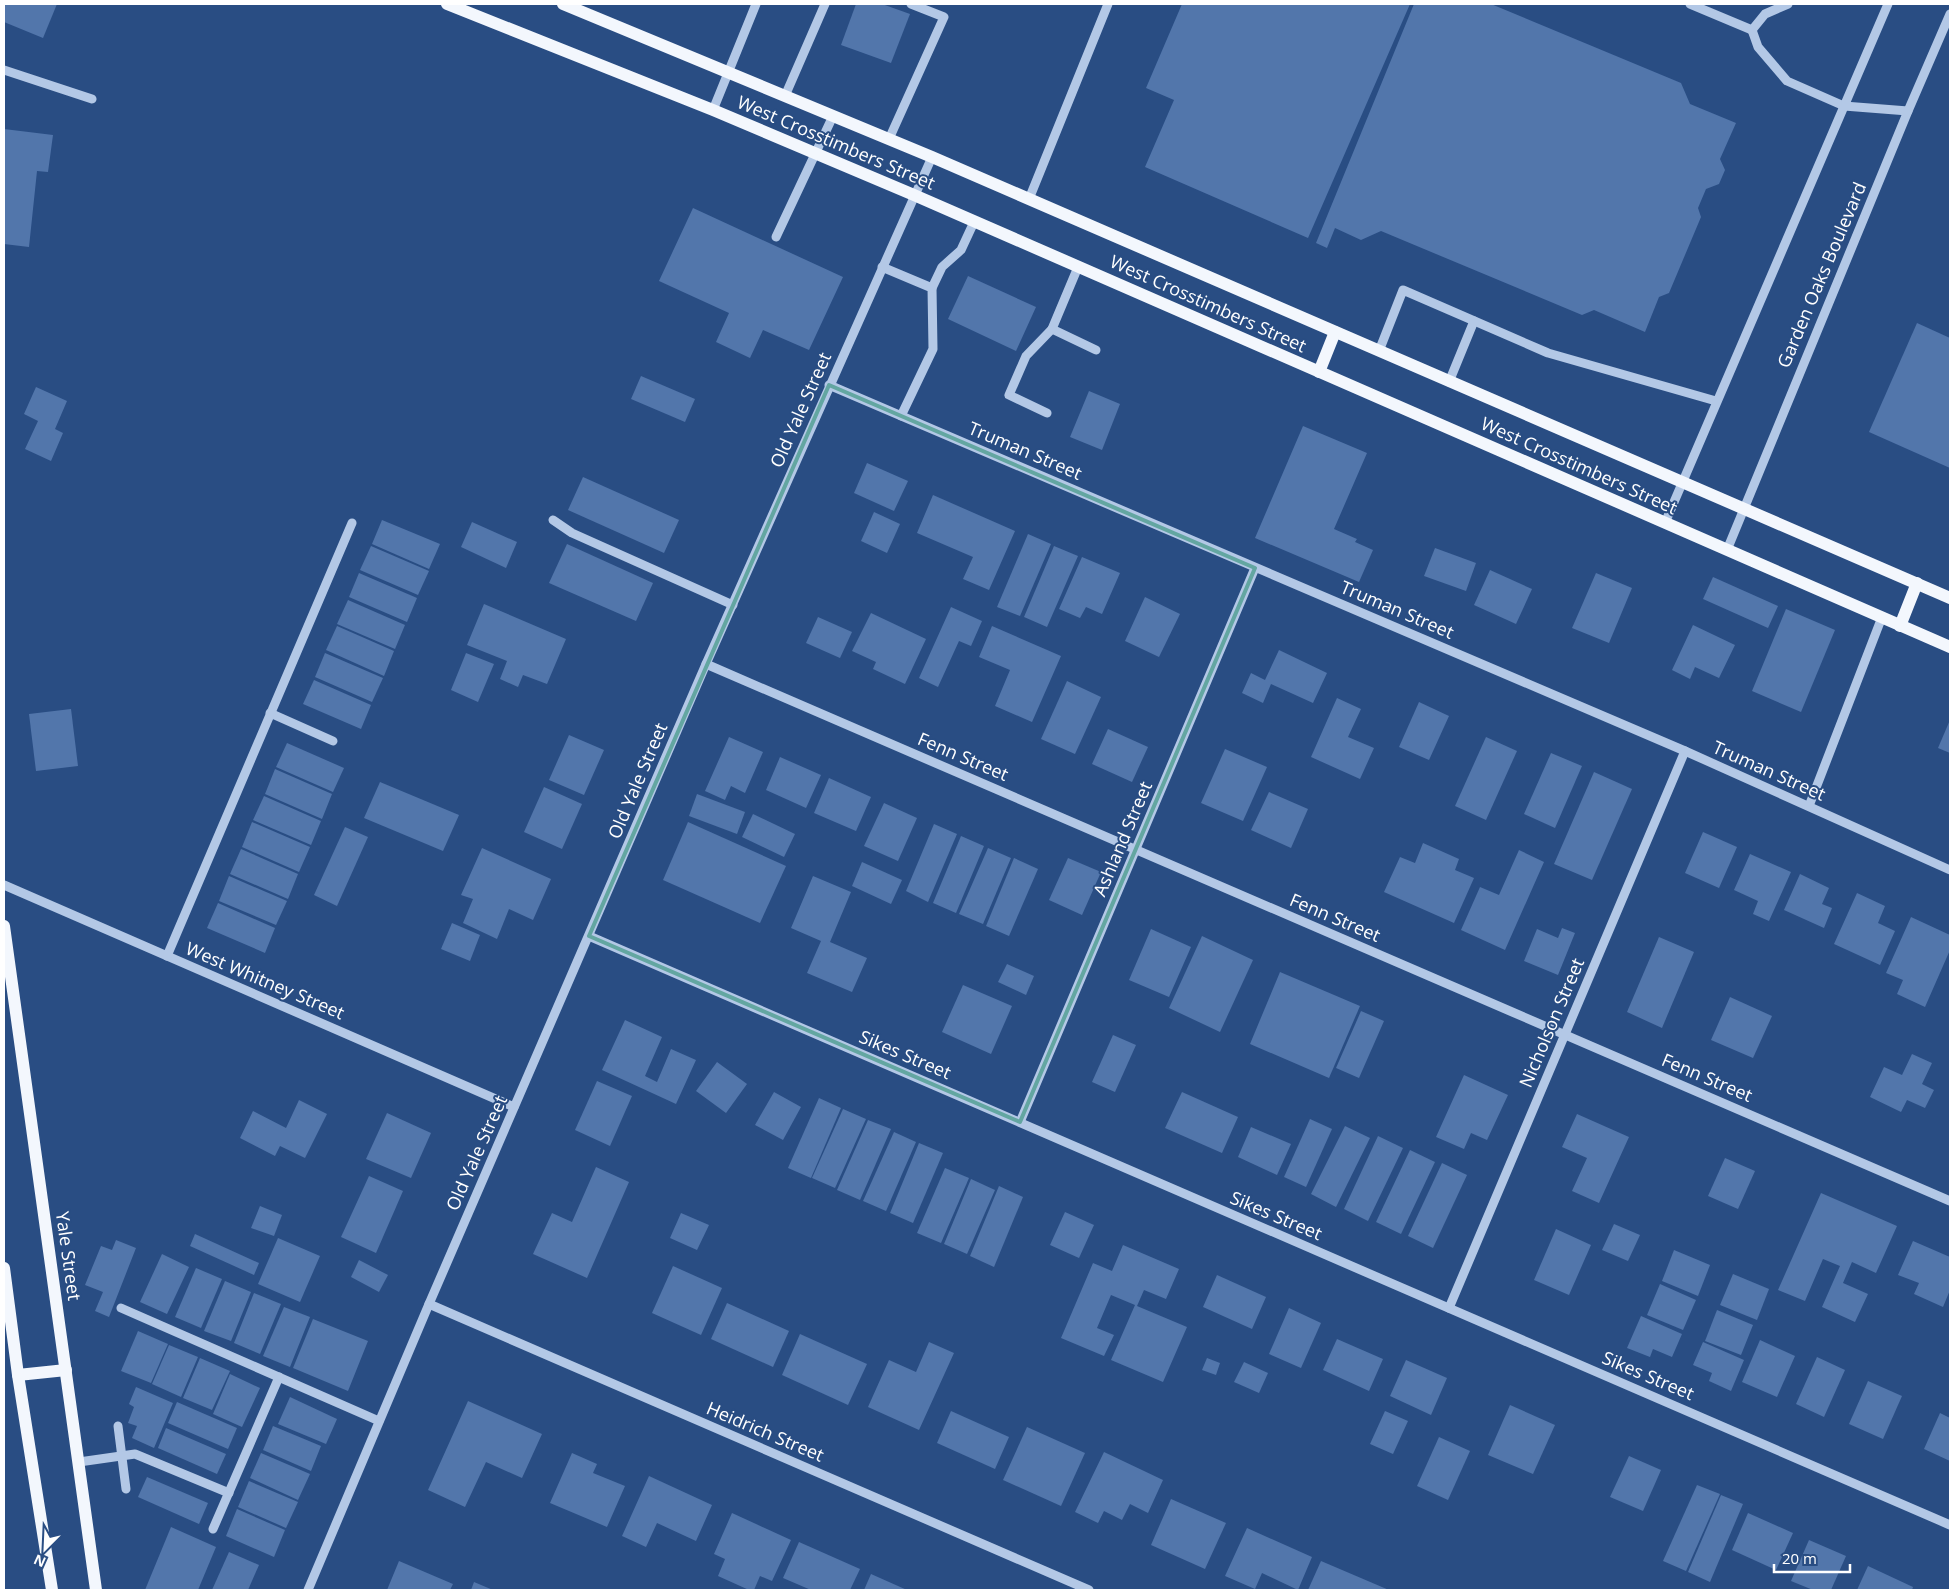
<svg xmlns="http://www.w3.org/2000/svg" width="1954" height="1594" font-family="'Open Sans',sans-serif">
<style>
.building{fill:#5276ab}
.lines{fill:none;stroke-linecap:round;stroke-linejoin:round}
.minor{stroke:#b3c8e6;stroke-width:9}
.major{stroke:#f3f7fd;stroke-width:12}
.marked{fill:none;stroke:#63a6a1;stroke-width:4;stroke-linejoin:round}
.labels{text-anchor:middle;stroke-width:4;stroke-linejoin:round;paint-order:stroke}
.street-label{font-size:18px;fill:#fff;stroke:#294d83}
</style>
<rect width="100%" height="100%" fill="#294d83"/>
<g class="building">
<path d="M4,4H57L43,38L4,22Z"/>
<path d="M856,4H882L910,14L891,63L841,45Z"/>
<path d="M1182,4H1410L1308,238L1145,167L1174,100L1146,88Z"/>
<path d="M1414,4H1491L1681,83L1690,104L1736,123L1720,159L1725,170L1719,184L1706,189L1698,208L1701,217L1669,293L1659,297L1645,332L1594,310L1582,315L1381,231L1361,240L1335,228L1327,248L1316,243Z"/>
<path d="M4,129L53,135L48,172L37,171L29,247L4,244Z"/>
<path d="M693,208L843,277L809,350L763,330L750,358L716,342L729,313L659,281Z"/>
<path d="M968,276L1036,307L1016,351L948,319Z"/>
<path d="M1917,323L1950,338V468L1869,432Z"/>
<path d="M641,376L695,399L685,422L631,399Z"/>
<path d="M36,387L67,401L55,429L63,433L51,461L25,449L38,421L24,414Z"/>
<path d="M1089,391L1120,404L1102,450L1070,437Z"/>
<path d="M1303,426L1367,453L1334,529L1357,539L1355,542L1373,550L1359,582L1255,538Z"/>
<path d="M867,463L908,481L894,511L854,493Z"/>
<path d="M583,477L679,520L664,553L568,510Z"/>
<path d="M933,495L1015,531L989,590L963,579L973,557L917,533Z"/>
<path d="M874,512L900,524L887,553L861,541Z"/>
<path d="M382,520L440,544L429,569L372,544Z"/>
<path d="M472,522L517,542L506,568L461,547Z"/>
<path d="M1028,534L1051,544L1020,616L997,607Z"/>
<path d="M567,544L653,583L636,621L549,583Z"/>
<path d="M371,546L429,571L418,595L360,570Z"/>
<path d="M1054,546L1078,556L1047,627L1024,617Z"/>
<path d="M1435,548L1476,563L1466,591L1424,576Z"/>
<path d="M1082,557L1120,573L1102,614L1086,607L1080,618L1059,609Z"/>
<path d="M1490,570L1532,589L1516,624L1474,605Z"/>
<path d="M359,573L417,598L407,622L349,597Z"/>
<path d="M1596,573L1632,588L1609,643L1572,628Z"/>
<path d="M1713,577L1778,606L1768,628L1703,599Z"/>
<path d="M1145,597L1180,614L1159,657L1125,641Z"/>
<path d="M348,600L405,625L395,649L337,624Z"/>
<path d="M484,604L566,639L547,684L523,675L518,687L500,679L507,661L467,645Z"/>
<path d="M951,607L982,621L971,646L959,641L938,687L919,678Z"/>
<path d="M1786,609L1835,630L1801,712L1752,691Z"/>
<path d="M871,613L926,639L905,684L873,669L876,662L852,651Z"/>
<path d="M818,617L852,632L840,658L806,643Z"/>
<path d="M1693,625L1735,645L1719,678L1695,667L1690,679L1672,670Z"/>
<path d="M337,626L394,651L384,676L326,650Z"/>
<path d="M992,626L1061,656L1032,722L995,706L1010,670L979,657Z"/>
<path d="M1279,650L1327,673L1313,703L1271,684L1263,703L1242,693L1251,673L1265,680Z"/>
<path d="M325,653L383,678L372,702L315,677Z"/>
<path d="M466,653L494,664L478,702L451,690Z"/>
<path d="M314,680L371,705L361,729L303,704Z"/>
<path d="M1067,681L1101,697L1075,754L1041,739Z"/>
<path d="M1337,698L1361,709L1348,737L1374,748L1360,779L1311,757Z"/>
<path d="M1419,702L1449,716L1429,760L1399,747Z"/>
<path d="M71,709L78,766L36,771L29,714Z"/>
<path d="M1950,720V753L1938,748Z"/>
<path d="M1108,729L1148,747L1132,782L1092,764Z"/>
<path d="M569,735L604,750L584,795L549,780Z"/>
<path d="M729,737L763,752L745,793L731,786L725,800L705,791Z"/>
<path d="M1486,737L1517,751L1486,820L1455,806Z"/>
<path d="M287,743L344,768L333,792L276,767Z"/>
<path d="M1225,749L1267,767L1243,821L1201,803Z"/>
<path d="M1551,753L1582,766L1555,828L1524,814Z"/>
<path d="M780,757L821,775L806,808L766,790Z"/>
<path d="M275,769L332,794L322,819L265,794Z"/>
<path d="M1594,772L1632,789L1592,880L1554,864Z"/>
<path d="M829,778L871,797L856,831L814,813Z"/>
<path d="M380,782L459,815L443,851L364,818Z"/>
<path d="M544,787L582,804L562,849L524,832Z"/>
<path d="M1269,792L1308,809L1291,848L1251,830Z"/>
<path d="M697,794L745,812L737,834L689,816Z"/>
<path d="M264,796L321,821L311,845L253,820Z"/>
<path d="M884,803L917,818L898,861L864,846Z"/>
<path d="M753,814L795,834L784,857L742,837Z"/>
<path d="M252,822L310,847L299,872L242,847Z"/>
<path d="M688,822L786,866L760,923L663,880Z"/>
<path d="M934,824L957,834L928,902L906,891Z"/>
<path d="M345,827L368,837L337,906L314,895Z"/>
<path d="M1703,832L1737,847L1719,888L1685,873Z"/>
<path d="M961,836L984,846L956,913L933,903Z"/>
<path d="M1423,843L1459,859L1455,870L1474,878L1454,923L1384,892L1400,857L1415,863Z"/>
<path d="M482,848L551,879L533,920L509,909L497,939L463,923L473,899L461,895Z"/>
<path d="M988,848L1011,858L983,924L959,914Z"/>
<path d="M241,849L298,874L288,899L230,874Z"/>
<path d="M1519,850L1544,862L1505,950L1461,930L1480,887L1499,895Z"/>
<path d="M1750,854L1791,872L1769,921L1753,914L1758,901L1734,890Z"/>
<path d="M1014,858L1038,869L1009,936L986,926Z"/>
<path d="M1068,858L1101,872L1082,915L1049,900Z"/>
<path d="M862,862L902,880L891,904L852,886Z"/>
<path d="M1800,874L1829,888L1822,904L1832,908L1824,928L1784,910Z"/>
<path d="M229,876L287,901L276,925L219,901Z"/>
<path d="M813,876L851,892L830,942L867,958L852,992L807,973L821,941L791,928Z"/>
<path d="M1857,893L1885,906L1878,923L1895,931L1880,965L1834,944Z"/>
<path d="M218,903L275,928L265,953L207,928Z"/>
<path d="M1911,917L1950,935V950L1925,1007L1897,994L1903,980L1886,973Z"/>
<path d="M452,923L480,935L470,961L441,949Z"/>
<path d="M1562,928L1575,933L1558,975L1524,961L1537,929L1558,938Z"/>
<path d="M1151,929L1191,947L1169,997L1129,980Z"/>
<path d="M1202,936L1253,960L1220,1032L1169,1008Z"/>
<path d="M1659,937L1694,952L1662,1028L1627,1012Z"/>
<path d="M1007,964L1034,976L1026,995L998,982Z"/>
<path d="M1280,972L1360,1006L1329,1078L1250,1044Z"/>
<path d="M963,985L1012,1006L991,1054L942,1032Z"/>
<path d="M1730,997L1772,1016L1753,1058L1711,1040Z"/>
<path d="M1361,1011L1384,1021L1359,1078L1336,1068Z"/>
<path d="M625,1020L662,1037L645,1076L657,1082L671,1049L696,1060L676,1104L602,1070Z"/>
<path d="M1113,1035L1136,1045L1115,1092L1092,1082Z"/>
<path d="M1912,1054L1932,1063L1922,1084L1934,1090L1925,1108L1907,1100L1901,1112L1870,1097L1884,1067L1902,1075Z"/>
<path d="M717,1062L747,1084L726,1113L696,1091Z"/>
<path d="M1464,1075L1508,1095L1487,1140L1471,1133L1464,1149L1436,1137Z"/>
<path d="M597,1081L632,1096L610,1146L575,1130Z"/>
<path d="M774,1092L801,1107L783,1140L755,1125Z"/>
<path d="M1182,1092L1238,1117L1222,1153L1165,1128Z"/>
<path d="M819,1098L841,1108L811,1178L788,1168Z"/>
<path d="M299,1100L327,1114L305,1158L280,1146L275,1156L240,1138L253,1111L286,1128Z"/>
<path d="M843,1109L866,1119L835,1188L812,1178Z"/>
<path d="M387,1113L431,1133L411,1178L366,1159Z"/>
<path d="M1577,1114L1629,1137L1599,1203L1572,1191L1587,1158L1562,1147Z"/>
<path d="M1310,1119L1332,1129L1306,1187L1284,1177Z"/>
<path d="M868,1120L891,1129L860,1200L837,1190Z"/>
<path d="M1345,1126L1370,1138L1336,1207L1311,1194Z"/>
<path d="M1251,1127L1291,1144L1277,1175L1238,1157Z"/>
<path d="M894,1132L916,1142L886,1211L863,1201Z"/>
<path d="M1378,1136L1403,1148L1368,1221L1344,1209Z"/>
<path d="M919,1143L943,1153L913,1223L890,1213Z"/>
<path d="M1410,1150L1435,1162L1401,1234L1376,1222Z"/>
<path d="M1725,1158L1755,1171L1738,1209L1708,1196Z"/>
<path d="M1442,1163L1467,1175L1433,1248L1408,1236Z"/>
<path d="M596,1167L629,1182L587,1278L533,1254L552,1213L572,1222Z"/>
<path d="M945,1168L969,1178L941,1243L917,1233Z"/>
<path d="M369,1176L403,1191L376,1253L341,1237Z"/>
<path d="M971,1179L995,1190L967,1254L944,1244Z"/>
<path d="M999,1186L1023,1197L994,1267L970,1256Z"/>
<path d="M1821,1193L1897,1226L1876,1273L1852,1262L1843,1283L1868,1294L1855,1322L1822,1307L1840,1266L1823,1259L1805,1301L1778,1290Z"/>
<path d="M260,1206L282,1215L274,1236L251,1228Z"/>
<path d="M1065,1212L1094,1225L1079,1258L1050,1245Z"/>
<path d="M681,1213L709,1225L697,1250L670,1238Z"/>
<path d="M1614,1224L1640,1235L1628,1261L1602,1250Z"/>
<path d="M1556,1229L1591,1245L1569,1295L1534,1280Z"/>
<path d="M195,1234L259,1263L254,1275L190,1246Z"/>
<path d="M278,1238L320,1256L300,1302L258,1284Z"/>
<path d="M116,1240L136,1248L109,1317L95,1311L103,1292L85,1285L101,1246L112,1250Z"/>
<path d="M1913,1241L1950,1257V1290L1943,1307L1914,1294L1919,1283L1898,1275Z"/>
<path d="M1123,1245L1179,1269L1166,1299L1144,1290L1137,1306L1187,1327L1163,1382L1111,1360L1135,1305L1111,1295L1097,1328L1114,1335L1104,1356L1061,1338L1093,1263L1112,1271Z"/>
<path d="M1674,1250L1710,1265L1698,1296L1662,1281Z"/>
<path d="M162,1254L189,1267L167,1314L140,1302Z"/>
<path d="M359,1260L388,1275L379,1292L351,1277Z"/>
<path d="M673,1266L722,1288L701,1335L652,1313Z"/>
<path d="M196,1268L222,1279L201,1328L175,1317Z"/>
<path d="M1733,1274L1769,1289L1757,1320L1720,1305Z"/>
<path d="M1217,1275L1266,1297L1252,1329L1203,1307Z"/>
<path d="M225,1281L251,1292L231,1341L204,1331Z"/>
<path d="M1660,1284L1696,1300L1683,1330L1647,1315Z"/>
<path d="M254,1293L281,1304L260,1354L234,1343Z"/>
<path d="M727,1303L789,1331L773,1367L711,1339Z"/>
<path d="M284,1307L310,1317L290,1367L263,1356Z"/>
<path d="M1289,1308L1321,1323L1301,1368L1269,1354Z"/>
<path d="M1717,1310L1753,1325L1741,1355L1705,1341Z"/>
<path d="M1641,1316L1682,1334L1672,1357L1653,1349L1650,1357L1627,1348Z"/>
<path d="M313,1319L368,1341L348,1391L293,1368Z"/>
<path d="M138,1331L168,1344L151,1383L121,1371Z"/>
<path d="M800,1334L867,1364L848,1405L782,1375Z"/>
<path d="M1337,1339L1383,1359L1369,1391L1323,1370Z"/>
<path d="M1760,1340L1795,1356L1777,1397L1742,1382Z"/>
<path d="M929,1342L954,1353L919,1430L868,1407L889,1360L916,1372Z"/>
<path d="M1703,1342L1744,1360L1731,1391L1709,1381L1712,1373L1693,1365Z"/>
<path d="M169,1345L198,1357L181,1397L152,1384Z"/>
<path d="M1817,1357L1845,1370L1824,1417L1796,1404Z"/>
<path d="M200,1358L230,1371L212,1410L183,1398Z"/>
<path d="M1207,1358L1220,1363L1216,1375L1202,1370Z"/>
<path d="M1406,1360L1447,1378L1431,1415L1390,1396Z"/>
<path d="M1244,1362L1268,1373L1259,1393L1234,1382Z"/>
<path d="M230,1374L260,1388L242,1427L213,1414Z"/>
<path d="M1868,1381L1902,1396L1883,1439L1849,1424Z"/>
<path d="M136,1387L173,1403L154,1448L132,1438L137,1426L128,1423L134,1407L129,1404Z"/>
<path d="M290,1397L337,1419L326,1444L278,1424Z"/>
<path d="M468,1401L542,1434L522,1478L486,1462L465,1507L428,1490Z"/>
<path d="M177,1402L237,1428L228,1449L168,1423Z"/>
<path d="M1510,1405L1555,1425L1533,1474L1488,1455Z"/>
<path d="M951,1411L1009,1437L995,1469L937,1443Z"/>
<path d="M1385,1411L1408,1421L1393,1454L1370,1444Z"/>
<path d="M1940,1413L1950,1418V1461L1924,1449Z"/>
<path d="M273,1426L321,1446L311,1471L263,1450Z"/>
<path d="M1027,1427L1085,1453L1061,1506L1003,1480Z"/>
<path d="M166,1428L226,1454L217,1474L158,1448Z"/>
<path d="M1439,1437L1470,1451L1448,1500L1417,1486Z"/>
<path d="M1104,1452L1163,1480L1148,1513L1130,1504L1122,1520L1104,1511L1098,1523L1075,1512Z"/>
<path d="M261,1453L310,1474L298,1500L250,1478Z"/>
<path d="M572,1453L597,1464L593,1473L625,1486L607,1527L550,1503Z"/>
<path d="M1629,1456L1661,1470L1643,1511L1610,1497Z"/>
<path d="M649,1476L712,1505L696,1541L657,1523L646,1547L622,1536Z"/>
<path d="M147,1477L208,1503L199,1524L138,1497Z"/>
<path d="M249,1481L298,1502L286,1528L238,1507Z"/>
<path d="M1697,1485L1720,1494L1686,1571L1663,1561Z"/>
<path d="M1721,1495L1743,1504L1710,1582L1688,1572Z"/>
<path d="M1171,1499L1226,1523L1205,1569L1151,1545Z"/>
<path d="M237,1509L285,1530L274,1557L226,1536Z"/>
<path d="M732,1513L791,1540L772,1581L760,1576L754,1590H749L718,1576L725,1559L714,1554Z"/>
<path d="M1748,1513L1793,1533L1776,1570L1732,1550Z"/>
<path d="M171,1527L216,1547L198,1590H145Z"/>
<path d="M1247,1528L1312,1557L1298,1590L1262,1573L1255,1589L1225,1576Z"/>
<path d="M1809,1540L1846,1556L1831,1590H1813L1791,1581Z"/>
<path d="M799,1542L860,1569L850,1590H811L783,1578Z"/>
<path d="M229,1552L259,1565L248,1590H212Z"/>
<path d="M399,1561L453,1584L450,1590H387Z"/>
<path d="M1321,1561L1389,1590H1308Z"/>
<path d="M1868,1566L1913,1587L1912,1590H1857Z"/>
<path d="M871,1574L907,1590H864Z"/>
<path d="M474,1582L493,1590H471Z"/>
</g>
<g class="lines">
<g class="minor">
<path d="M1690,4L1752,30"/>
<path d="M1788,4L1765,14L1752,30L1758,47L1787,81L1844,106L1908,111"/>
<path d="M4,70L92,99"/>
<path d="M785,96L825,4"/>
<path d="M713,110L756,4"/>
<path d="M889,139L944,17L911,4"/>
<path d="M1029,199L1108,4"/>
<path d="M776,237L833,116"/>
<path d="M882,267L932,288L933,349L901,416"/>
<path d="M1078,267L1052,329L1096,350"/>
<path d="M932,288L942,267L961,250L974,222"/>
<path d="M1379,351L1403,290L1548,353L1716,401"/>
<path d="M1449,382L1474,321"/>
<path d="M829,385L1685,751L1950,870"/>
<path d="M1047,413L1009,395L1026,356L1052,329"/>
<path d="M553,520L572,533L733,605"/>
<path d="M1665,523L1888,4"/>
<path d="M1727,550L1908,111L1950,14"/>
<path d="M706,664L1950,1201"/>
<path d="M270,713L333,741"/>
<path d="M1809,806L1882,617"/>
<path d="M4,885L514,1107"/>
<path d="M589,936L1950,1525"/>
<path d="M167,956L352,523"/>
<path d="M1020,1122L1255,568"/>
<path d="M429,1304L1089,1590"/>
<path d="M121,1308L379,1421"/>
<path d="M1449,1308L1685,751"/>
<path d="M118,1426L126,1489"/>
<path d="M79,1462L135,1454L229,1493"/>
<path d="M213,1529L279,1377"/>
<path d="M308,1590L429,1304L706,664L932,157"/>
</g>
<g class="major">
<path d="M447,4L713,110L914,195L1950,647"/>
<path d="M563,4L932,157L1950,598"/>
<path d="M1319,372L1335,332"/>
<path d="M1900,626L1917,583"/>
<path d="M4,926L96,1590"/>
<path d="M4,1268L18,1375L52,1590"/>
<path d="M18,1375L66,1370"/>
</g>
</g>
<path class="marked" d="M829,385L1255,568L1020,1122L589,936Z"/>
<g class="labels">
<g class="street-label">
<text transform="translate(836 143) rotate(23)" y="6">West Crosstimbers Street</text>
<text transform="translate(1822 275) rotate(-67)" y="6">Garden Oaks Boulevard</text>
<text transform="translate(1208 304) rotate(24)" y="6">West Crosstimbers Street</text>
<text transform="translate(801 410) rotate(-66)" y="6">Old Yale Street</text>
<text transform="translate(1025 451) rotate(23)" y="6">Truman Street</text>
<text transform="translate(1579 466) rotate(24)" y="6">West Crosstimbers Street</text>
<text transform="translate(1397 610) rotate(23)" y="6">Truman Street</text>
<text transform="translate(963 757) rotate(23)" y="6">Fenn Street</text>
<text transform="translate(1769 771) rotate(24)" y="6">Truman Street</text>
<text transform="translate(638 781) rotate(-67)" y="6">Old Yale Street</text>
<text transform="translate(1123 839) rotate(-67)" y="6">Ashland Street</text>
<text transform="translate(1335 918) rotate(23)" y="6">Fenn Street</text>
<text transform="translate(265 981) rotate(23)" y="6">West Whitney Street</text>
<text transform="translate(1552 1023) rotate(-67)" y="6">Nicholson Street</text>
<text transform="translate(905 1055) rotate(23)" y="6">Sikes Street</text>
<text transform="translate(1707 1078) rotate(23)" y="6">Fenn Street</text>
<text transform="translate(477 1153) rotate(-66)" y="6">Old Yale Street</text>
<text transform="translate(1276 1216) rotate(23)" y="6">Sikes Street</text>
<text transform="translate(68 1256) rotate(82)" y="6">Yale Street</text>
<text transform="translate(1648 1376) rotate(23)" y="6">Sikes Street</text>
<text transform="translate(765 1432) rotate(23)" y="6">Heidrich Street</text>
</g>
</g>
<rect width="1954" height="1594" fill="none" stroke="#ffffff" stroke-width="10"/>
<g transform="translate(45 1549) rotate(204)" stroke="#294d83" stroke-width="4" paint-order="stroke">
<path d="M0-4L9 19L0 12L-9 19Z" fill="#ffffff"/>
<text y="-8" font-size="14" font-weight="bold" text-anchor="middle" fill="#ffffff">N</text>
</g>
<path d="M1774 1564v8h76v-8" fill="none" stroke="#ffffff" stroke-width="2.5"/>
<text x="1782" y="1564" font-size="15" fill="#ffffff" stroke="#294d83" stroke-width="4" paint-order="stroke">20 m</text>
</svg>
